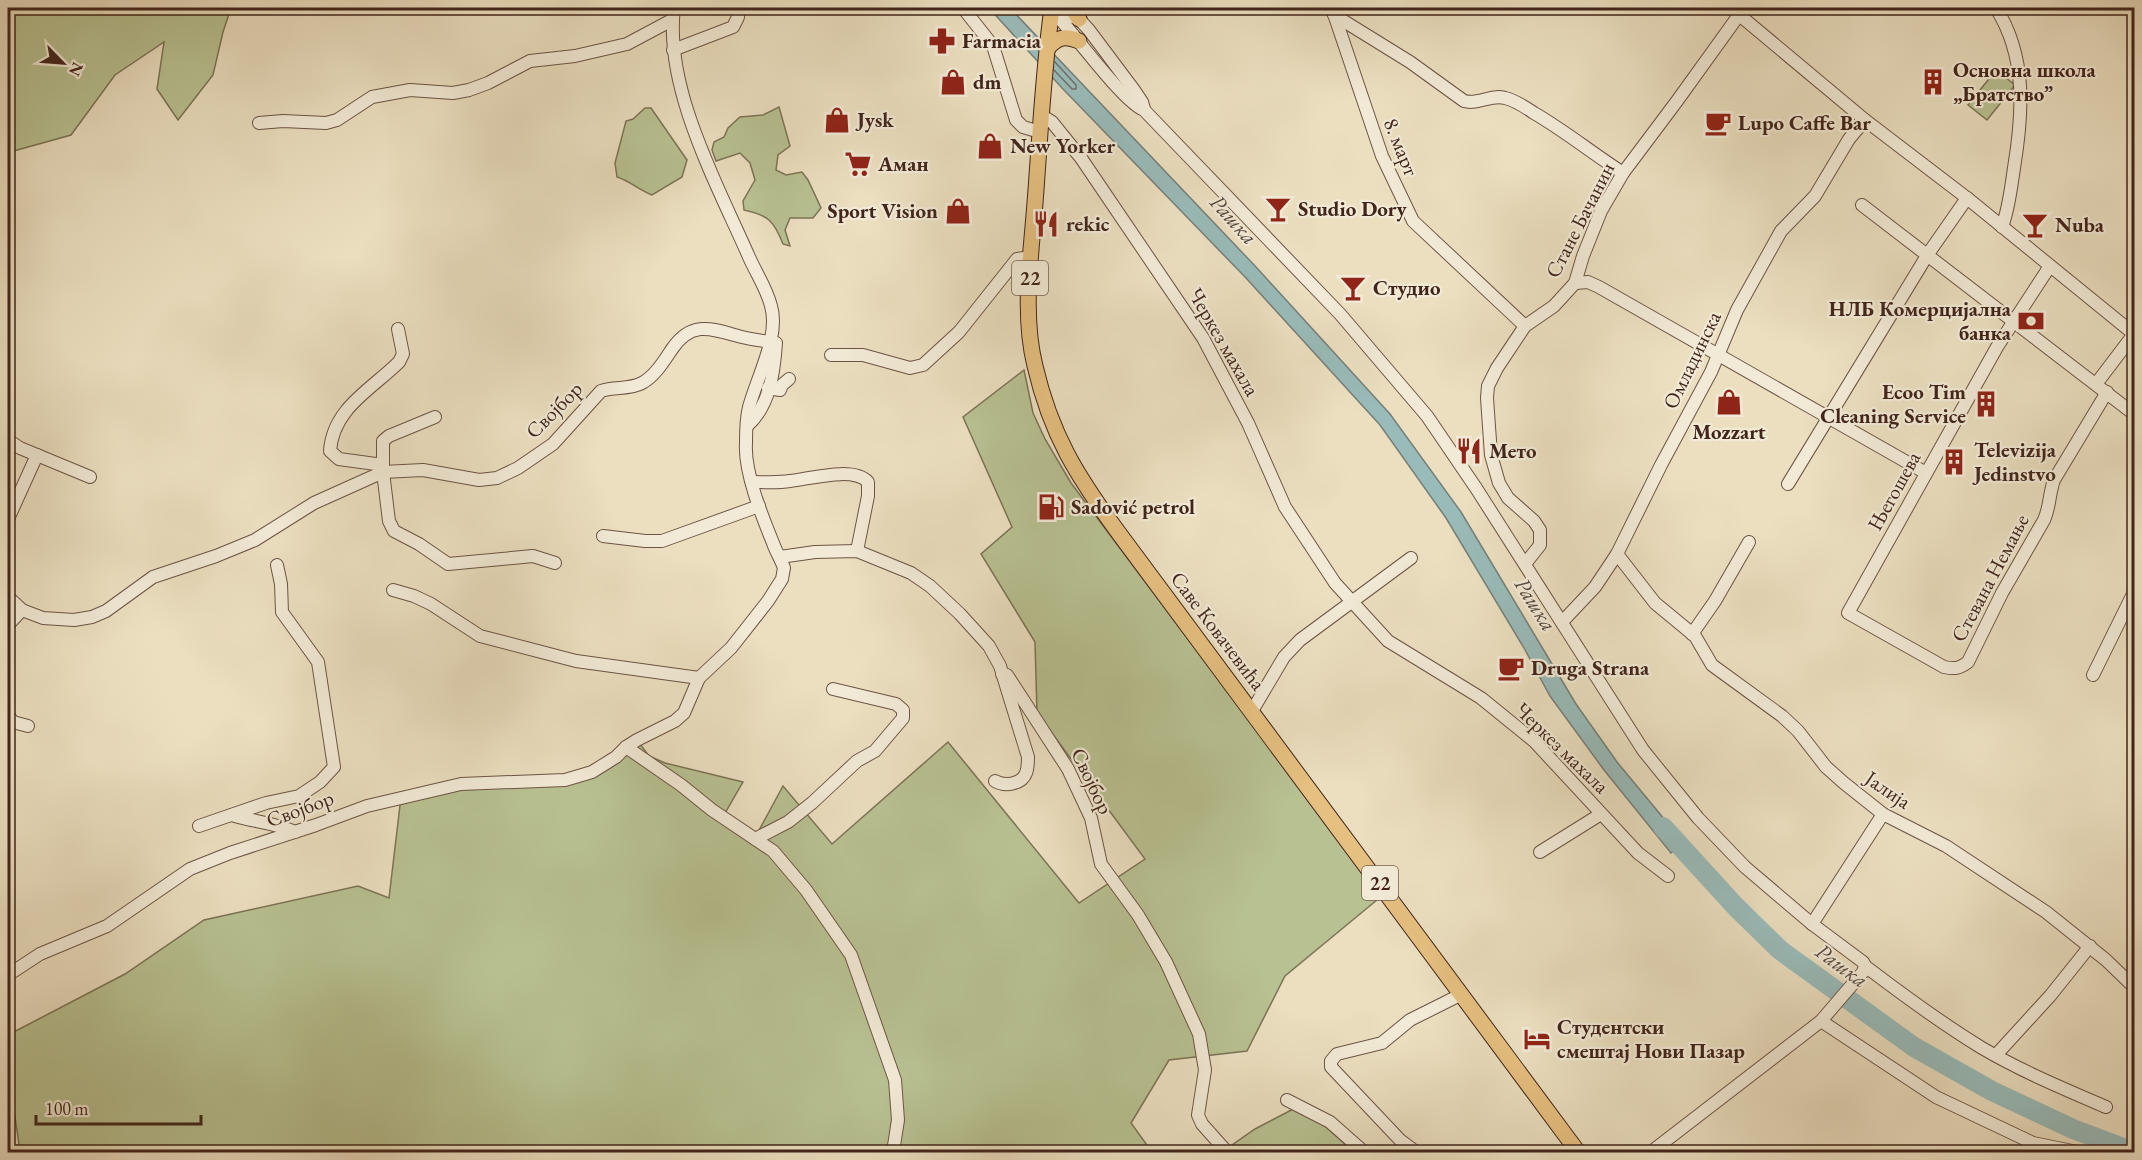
<svg xmlns="http://www.w3.org/2000/svg" width="2142" height="1160" font-family="'EB Garamond',serif">
<style>
.green{fill:#b8c192;stroke:#7c7356;stroke-width:1.5}
.water{fill:#99bbb9;stroke:#767f7a;stroke-width:1.5}
.lines{fill:none;stroke-linecap:round;stroke-linejoin:round}
.shore{stroke:#6d706a;stroke-width:1.5}
.river{stroke:#99bbb9;stroke-width:20}
.minor-casing{stroke:#6c5444;stroke-width:14}
.major-casing{stroke:#41251b;stroke-width:17}
.minor{stroke:#f2ead6;stroke-width:12}
.major{stroke:#e6c080;stroke-width:15}
.labels{text-anchor:middle;stroke-width:4.5;stroke-linejoin:round;paint-order:stroke}
.shield{fill:#f2ead6;stroke:#766053;stroke-width:1.5}
.shield-label{font-size:20px;font-weight:bold;fill:#41251b}
.poi-label{font-size:21px;font-weight:bold;fill:#41251b;stroke:#f2ead6;text-anchor:start}
.street-label{font-size:21px;fill:#41251b;stroke:#f2ead6}
.water-label{font-size:22px;font-style:italic;fill:#574a42;stroke:#f2ead6}
</style>
<rect width="100%" height="100%" fill="#ebdfc0"/>
<filter id="stains"><feTurbulence type="fractalNoise" baseFrequency=".00333" numOctaves="4"/><feColorMatrix values="0 0 0 0 .2 0 0 0 0 .09 0 0 0 0 .02 0 0 0 .5 -.17"/></filter>
<radialGradient id="worn" r=".72"><stop offset=".6" stop-color="#630" stop-opacity="0"/><stop offset="1" stop-color="#630" stop-opacity=".3"/></radialGradient>
<g class="green">
<path d="M8,8H231L223,32L213,75L178,120L157,89L164,42L115,75L71,135L10,152L8,131Z"/>
<path d="M1996,70L2015,85L1987,120L1968,105Z"/>
<path d="M779,107L790,146L778,155L776,170L786,175L802,172L808,180L821,208L813,218H790L785,230L790,246L783,244C774,221 768,215 744,210L743,201L755,180L750,163L740,153L716,161L712,150L714,142L724,137L728,128L740,117L763,115Z"/>
<path d="M645,108H651L687,160L682,177L652,195C639,190 630,181 617,177L615,163L626,121L633,119Z"/>
<path d="M1024,370L1033,413L1045,439L1071,483L1292,778L1383,895L1285,976L1247,1051L1169,1060L1131,1123L1152,1152H8L19,1144L8,1070V1035L125,974L204,920L358,886L389,898L401,797L434,790L578,778L637,740L649,756L665,763L743,782L724,815L757,834L783,786L832,844L948,742L1079,903L1145,859L1037,713L1035,642L981,554L1012,527L963,417Z"/>
<path d="M1301,1105L1354,1152H1222L1255,1129Z"/>
</g>
<path class="water" d="M989,8H1010L1256,267L1390,414L1461,512L1576,704L1617,762L1684,843L1671,853L1604,770L1550,696L1524,648L1446,518L1380,425L1246,278L1062,88Z"/>
<g class="lines">
<path class="shore" d="M1054,70L1072,89H1076V85L1055,62"/>
<path class="river" d="M1663,827L1735,906L1780,950L1914,1047L1992,1091L2073,1129L2134,1152"/>
<g class="minor-casing">
<g id="minor">
<path d="M963,8L993,46L1016,120L1023,127L1040,132"/>
<path d="M1332,8L1382,156L1413,221L1525,326"/>
<path d="M1731,8L1865,120L1967,198L2134,334"/>
<path d="M1996,8C2027,57 2023,113 2014,168C2011,188 2009,208 2002,227"/>
<path d="M1051,12L1060,19C1076,37 1125,103 1144,110L1340,314L1427,416L1476,488L1643,750L1698,818L1745,867L1812,924L1863,962L1865,966L1863,972L1821,1021L1651,1152"/>
<path d="M1334,15L1410,62L1464,101C1478,105 1491,94 1505,98C1515,100 1525,107 1534,113C1565,131 1592,153 1623,173"/>
<path d="M1070,16L1079,19L1089,30L1134,90L1142,102L1144,109"/>
<path d="M673,50L733,27L738,17L737,8"/>
<path d="M1041,115L1052,122L1081,158L1203,338L1248,423L1285,507L1335,583L1388,641L1481,698L1534,741L1638,853L1668,876"/>
<path d="M259,123L283,121L326,123L337,120L372,97L410,90L453,93L469,90L488,83L530,61L575,56L627,44L672,20"/>
<path d="M1862,205L2134,414"/>
<path d="M2050,266L1997,347L1848,613L1944,667C1954,669 1959,669 1968,662L2002,593L2044,520C2050,507 2049,494 2054,480L2107,392"/>
<path d="M1575,283L1588,282L1599,287L1926,473"/>
<path d="M831,355H863L910,368L923,365L959,332L1017,259L1031,257"/>
<path d="M2096,384L2134,334"/>
<path d="M768,388L780,390L782,385L789,379"/>
<path d="M435,417L389,436L383,441V472L389,521L394,531L419,544L448,564L533,556L555,563"/>
<path d="M747,426C770,406 774,372 776,343"/>
<path d="M8,440L20,448L90,477"/>
<path d="M383,465L339,459L330,451C333,408 372,389 399,362L403,354L398,329"/>
<path d="M752,482C765,482 778,483 790,481C810,479 853,466 868,482V496L857,551"/>
<path d="M1788,484L1928,254L1967,198"/>
<path d="M8,519L37,455"/>
<path d="M603,536L645,541H662L759,506"/>
<path d="M1617,554L1655,603L1695,636L1712,665L1782,716L1798,731L1826,767L1844,783L1883,814L1946,846L2046,912L2106,960L2134,987"/>
<path d="M780,557L815,552L857,551L911,573L930,586L960,614L989,646L1000,666L1028,757C1028,762 1028,768 1026,773C1022,784 1005,787 995,781"/>
<path d="M1525,564L1540,545V530L1534,521L1508,498L1499,483L1491,455L1487,398L1488,386L1497,368L1525,326L1554,306L1575,283L1583,256L1601,211L1623,173L1677,101L1744,8"/>
<path d="M393,590L414,596L431,604L480,636L576,661L699,678"/>
<path d="M8,597L22,610L43,618L74,620L92,617L106,611L153,577L216,556L255,540L314,503L383,472L423,470L479,480L497,478L518,468L553,444L601,391C615,386 629,390 642,383C655,376 664,361 672,349C691,321 710,328 738,336C748,339 759,340 769,342"/>
<path d="M1562,622L1595,587L1617,554L1661,465L1711,372L1737,310L1781,231L1815,196L1849,139L1865,120"/>
<path d="M8,625L22,610"/>
<path d="M1692,634L1715,601L1749,542"/>
<path d="M1002,674L1007,675L1068,769L1091,818L1101,864L1138,915L1166,962L1199,1034L1205,1070L1198,1115L1202,1124L1227,1152"/>
<path d="M2093,675L2134,592"/>
<path d="M1252,711L1284,657L1300,640L1411,558"/>
<path d="M8,715L13,722L28,726"/>
<path d="M626,747L681,785L712,810L773,851L806,890L851,955L895,1080L898,1120L893,1152"/>
<path d="M232,815C253,822 274,822 295,832"/>
<path d="M199,826L266,803L299,796L320,782L334,767L318,662L282,612L281,584L277,565"/>
<path d="M755,839L788,822L812,803L857,761L875,751L903,718V710L896,704L833,689"/>
<path d="M1540,852L1601,814"/>
<path d="M1812,924L1883,814"/>
<path d="M1865,966C1903,995 1941,1023 1982,1048C2021,1071 2064,1089 2106,1107"/>
<path d="M8,975L40,954L107,926L190,869L230,853L316,825L367,806L461,784L565,780L592,772L616,757L626,747L637,740L675,721L684,713L699,678L731,648L768,601L782,579L784,568C781,559 776,552 773,543C762,516 744,472 746,443C746,431 746,418 749,407C757,377 780,336 771,306C767,289 756,273 749,257C717,184 664,88 674,8"/>
<path d="M1821,1021L1936,1097L2033,1143L2077,1152"/>
<path d="M1996,1055L2050,996L2090,946"/>
<path d="M1287,1100L1330,1122L1364,1152"/>
<path d="M1416,1152L1400,1140L1331,1067V1061L1337,1054L1382,1043L1410,1020L1462,994"/>
</g>
</g>
<g class="major-casing">
<g id="major">
<path d="M1052,8C1043,72 1040,138 1035,203C1031,256 1022,314 1035,366C1051,435 1077,476 1118,532L1578,1152"/>
<path d="M1072,8L1079,19"/>
<path d="M1047,49C1057,37 1065,35 1079,41"/>
</g>
</g>
<use href="#minor" class="minor"/>
<use href="#major" class="major"/>
</g>
<defs>
<g id="pharmacy-bare" transform="scale(2.07)"><path d="M-2-6h4v4h4v4h-4v4h-4v-4h-4v-4h4Z" fill="#8f2418" stroke="#f2ead6" stroke-width="2.5" paint-order="stroke"/></g>
<g id="shop-bare" transform="scale(2.07)"><path d="M-5-2.5h2.3a2.7 3.5 0 0 1 5.4 0H5L5.5 6h-11ZM-1.5-2.5h3a1.5 2.3 0 0 0-3 0Z" fill="#8f2418" stroke="#f2ead6" stroke-width="2.5" paint-order="stroke"/></g>
<g id="building-bare" transform="scale(2.07)"><path d="M-4-6H4V6H1V3H-1V6H-4ZM-2.5-4.3h1.7v1.8h-1.7ZM.8-4.3h1.7v1.8H.8ZM-2.5-1h1.7V.8h-1.7ZM.8-1h1.7V.8H.8Z" fill="#8f2418" stroke="#f2ead6" stroke-width="2.5" paint-order="stroke"/></g>
<g id="cafe-bare" transform="scale(2.07)"><path d="M-5.5-4.5H6V0H3Q3 3.5 0 3.5H-2.5Q-5.5 3.5-5.5 0ZM3-3.2v2h1.7v-2ZM-6 4.5H4V6H-6Z" fill="#8f2418" stroke="#f2ead6" stroke-width="2.5" paint-order="stroke"/></g>
<g id="supermarket-bare" transform="scale(2.07)"><path d="M-6-5.5h2.5l.6 2H6L4.5 2H-2.5L-4.4-4H-6ZM-1.5 3.2a1.3 1.3 0 1 0 .1 0ZM3 3.2a1.3 1.3 0 1 0 .1 0Z" fill="#8f2418" stroke="#f2ead6" stroke-width="2.5" paint-order="stroke"/></g>
<g id="bar-bare" transform="scale(2.07)"><path d="M-6-5H6L.8 .8V4.5H3.5V6h-7V4.5H-.8V.8Z" fill="#8f2418" stroke="#f2ead6" stroke-width="2.5" paint-order="stroke"/></g>
<g id="restaurant-bare" transform="scale(2.07)"><path d="M-5-6h1v4h1v-4h1v4h1v-4h1v5L-1.5 .5V6h-2V.5L-5-1ZM5-6V6H3V1.5H1.5Q1.5-4 5-6Z" fill="#8f2418" stroke="#f2ead6" stroke-width="2.5" paint-order="stroke"/></g>
<g id="bank-bare" transform="scale(2.07)"><path d="M-6-4H6V4H-6ZM0-2.3a2.3 2.3 0 1 0 0 4.6a2.3 2.3 0 1 0 0-4.6Z" fill="#8f2418" stroke="#f2ead6" stroke-width="2.5" paint-order="stroke"/></g>
<g id="fuel-bare" transform="scale(2.07)"><path d="M-5.5-6h7V0h2V4h1.3V-2.5L3-4.5l.8-.8L6-3V5H2.5V1h-1V6h-7ZM-4.2-4.7v3.2H.2V-4.7Z" fill="#8f2418" stroke="#f2ead6" stroke-width="2.5" paint-order="stroke"/></g>
<g id="hotel-bare" transform="scale(2.07)"><path d="M-6-4.5h1.5V1H6V5H4.5V3h-9V5H-6ZM-4 0a1.8 1.8 0 1 1 3.6 0ZM.5 0V-2.5h3Q6-2.5 6 0Z" fill="#8f2418" stroke="#f2ead6" stroke-width="2.5" paint-order="stroke"/></g>
</defs>
<g fill-rule="evenodd">
<use href="#pharmacy-bare" x="942" y="41"/>
<use href="#shop-bare" x="953" y="82"/>
<use href="#building-bare" x="1933" y="82"/>
<use href="#shop-bare" x="837" y="120"/>
<use href="#cafe-bare" x="1718" y="123"/>
<use href="#shop-bare" x="990" y="146"/>
<use href="#supermarket-bare" x="858" y="164"/>
<use href="#bar-bare" x="1278" y="209"/>
<use href="#shop-bare" x="958" y="211"/>
<use href="#restaurant-bare" x="1046" y="224"/>
<use href="#bar-bare" x="2035" y="225"/>
<use href="#bar-bare" x="1353" y="288"/>
<use href="#bank-bare" x="2031" y="321"/>
<use href="#shop-bare" x="1729" y="402"/>
<use href="#building-bare" x="1986" y="404"/>
<use href="#restaurant-bare" x="1469" y="451"/>
<use href="#building-bare" x="1954" y="462"/>
<use href="#fuel-bare" x="1051" y="507"/>
<use href="#cafe-bare" x="1511" y="668"/>
<use href="#hotel-bare" x="1537" y="1039"/>
</g>
<g class="labels">
<g class="shield">
<rect x="1012" y="261" width="36" height="34" rx="4.5"/>
<rect x="1362" y="866" width="36" height="34" rx="4.5"/>
</g>
<g class="shield-label">
<text x="1030" y="285">22</text>
<text x="1380" y="890">22</text>
</g>
<g class="poi-label">
<text x="962" y="48">Farmacia</text>
<text x="1953" y="77">Основна школа<tspan x="1953" dy="24">„Братство”</tspan></text>
<text x="973" y="89">dm</text>
<text x="857" y="127">Jysk</text>
<text x="1738" y="130">Lupo Caffe Bar</text>
<text x="1010" y="153">New Yorker</text>
<text x="878" y="171">Аман</text>
<text x="1298" y="216">Studio Dory</text>
<text x="938" y="218" text-anchor="end">Sport Vision</text>
<text x="1066" y="231">rekic</text>
<text x="2055" y="232">Nuba</text>
<text x="1373" y="295">Студио</text>
<text x="2011" y="316" text-anchor="end">НЛБ Комерцијална<tspan x="2011" dy="24">банка</tspan></text>
<text x="1966" y="399" text-anchor="end">Ecoo Tim<tspan x="1966" dy="24">Cleaning Service</tspan></text>
<text x="1729" y="439" text-anchor="middle">Mozzart</text>
<text x="1974" y="457">Televizija<tspan x="1974" dy="24">Jedinstvo</tspan></text>
<text x="1489" y="458">Мето</text>
<text x="1071" y="514">Sadović petrol</text>
<text x="1531" y="675">Druga Strana</text>
<text x="1557" y="1034">Студентски<tspan x="1557" dy="24">смештај Нови Пазар</tspan></text>
</g>
<g class="street-label">
<text transform="translate(1401 147) rotate(68)" y="7">8. март</text>
<text transform="translate(1580 220) rotate(-63)" y="7">Стане Бачанин</text>
<text transform="translate(1224 342) rotate(60)" y="7">Черкез махала</text>
<text transform="translate(1692 360) rotate(-64)" y="7">Омладинска</text>
<text transform="translate(554 410) rotate(-45)" y="7">Својбор</text>
<text transform="translate(1894 491) rotate(-61)" y="7">Његошева</text>
<text transform="translate(1990 578) rotate(-62)" y="7">Стевана Немање</text>
<text transform="translate(1218 631) rotate(53)" y="7">Саве Ковачевића</text>
<text transform="translate(1562 748) rotate(44)" y="7">Черкез махала</text>
<text transform="translate(1092 781) rotate(65)" y="7">Својбор</text>
<text transform="translate(1888 790) rotate(34)" y="7">Јалија</text>
<text transform="translate(300 809) rotate(-20)" y="7">Својбор</text>
</g>
<g class="water-label">
<text transform="translate(1234 219) rotate(48)" y="8">Рашка</text>
<text transform="translate(1536 604) rotate(58)" y="8">Рашка</text>
<text transform="translate(1842 965) rotate(36)" y="8">Рашка</text>
</g>
</g>
<rect width="2142" height="1160" fill="none" stroke="#ebdfc0" stroke-width="30"/>
<rect x="9" y="9" width="2124" height="1142" fill="none" stroke="#41251b" stroke-width="3"/>
<rect x="15" y="15" width="2112" height="1130" fill="none" stroke="#41251b" stroke-width="1.5"/>
<g transform="translate(63 63) rotate(115)" stroke="#f2ead6" stroke-width="4.5" paint-order="stroke">
<path d="M0-4.5L10 22L0 15L-10 22Z" fill="#41251b"/>
<text y="-9" font-size="16" font-weight="bold" text-anchor="middle" fill="#41251b">N</text>
</g>
<path d="M36 1115v9h165v-9" fill="none" stroke="#41251b" stroke-width="3"/>
<text x="45" y="1115" font-size="18" fill="#41251b" stroke="#f2ead6" stroke-width="4.5" paint-order="stroke">100 m</text>
<rect width="100%" height="100%" filter="url(#stains)"/>
<rect width="100%" height="100%" fill="url(#worn)"/>
</svg>
